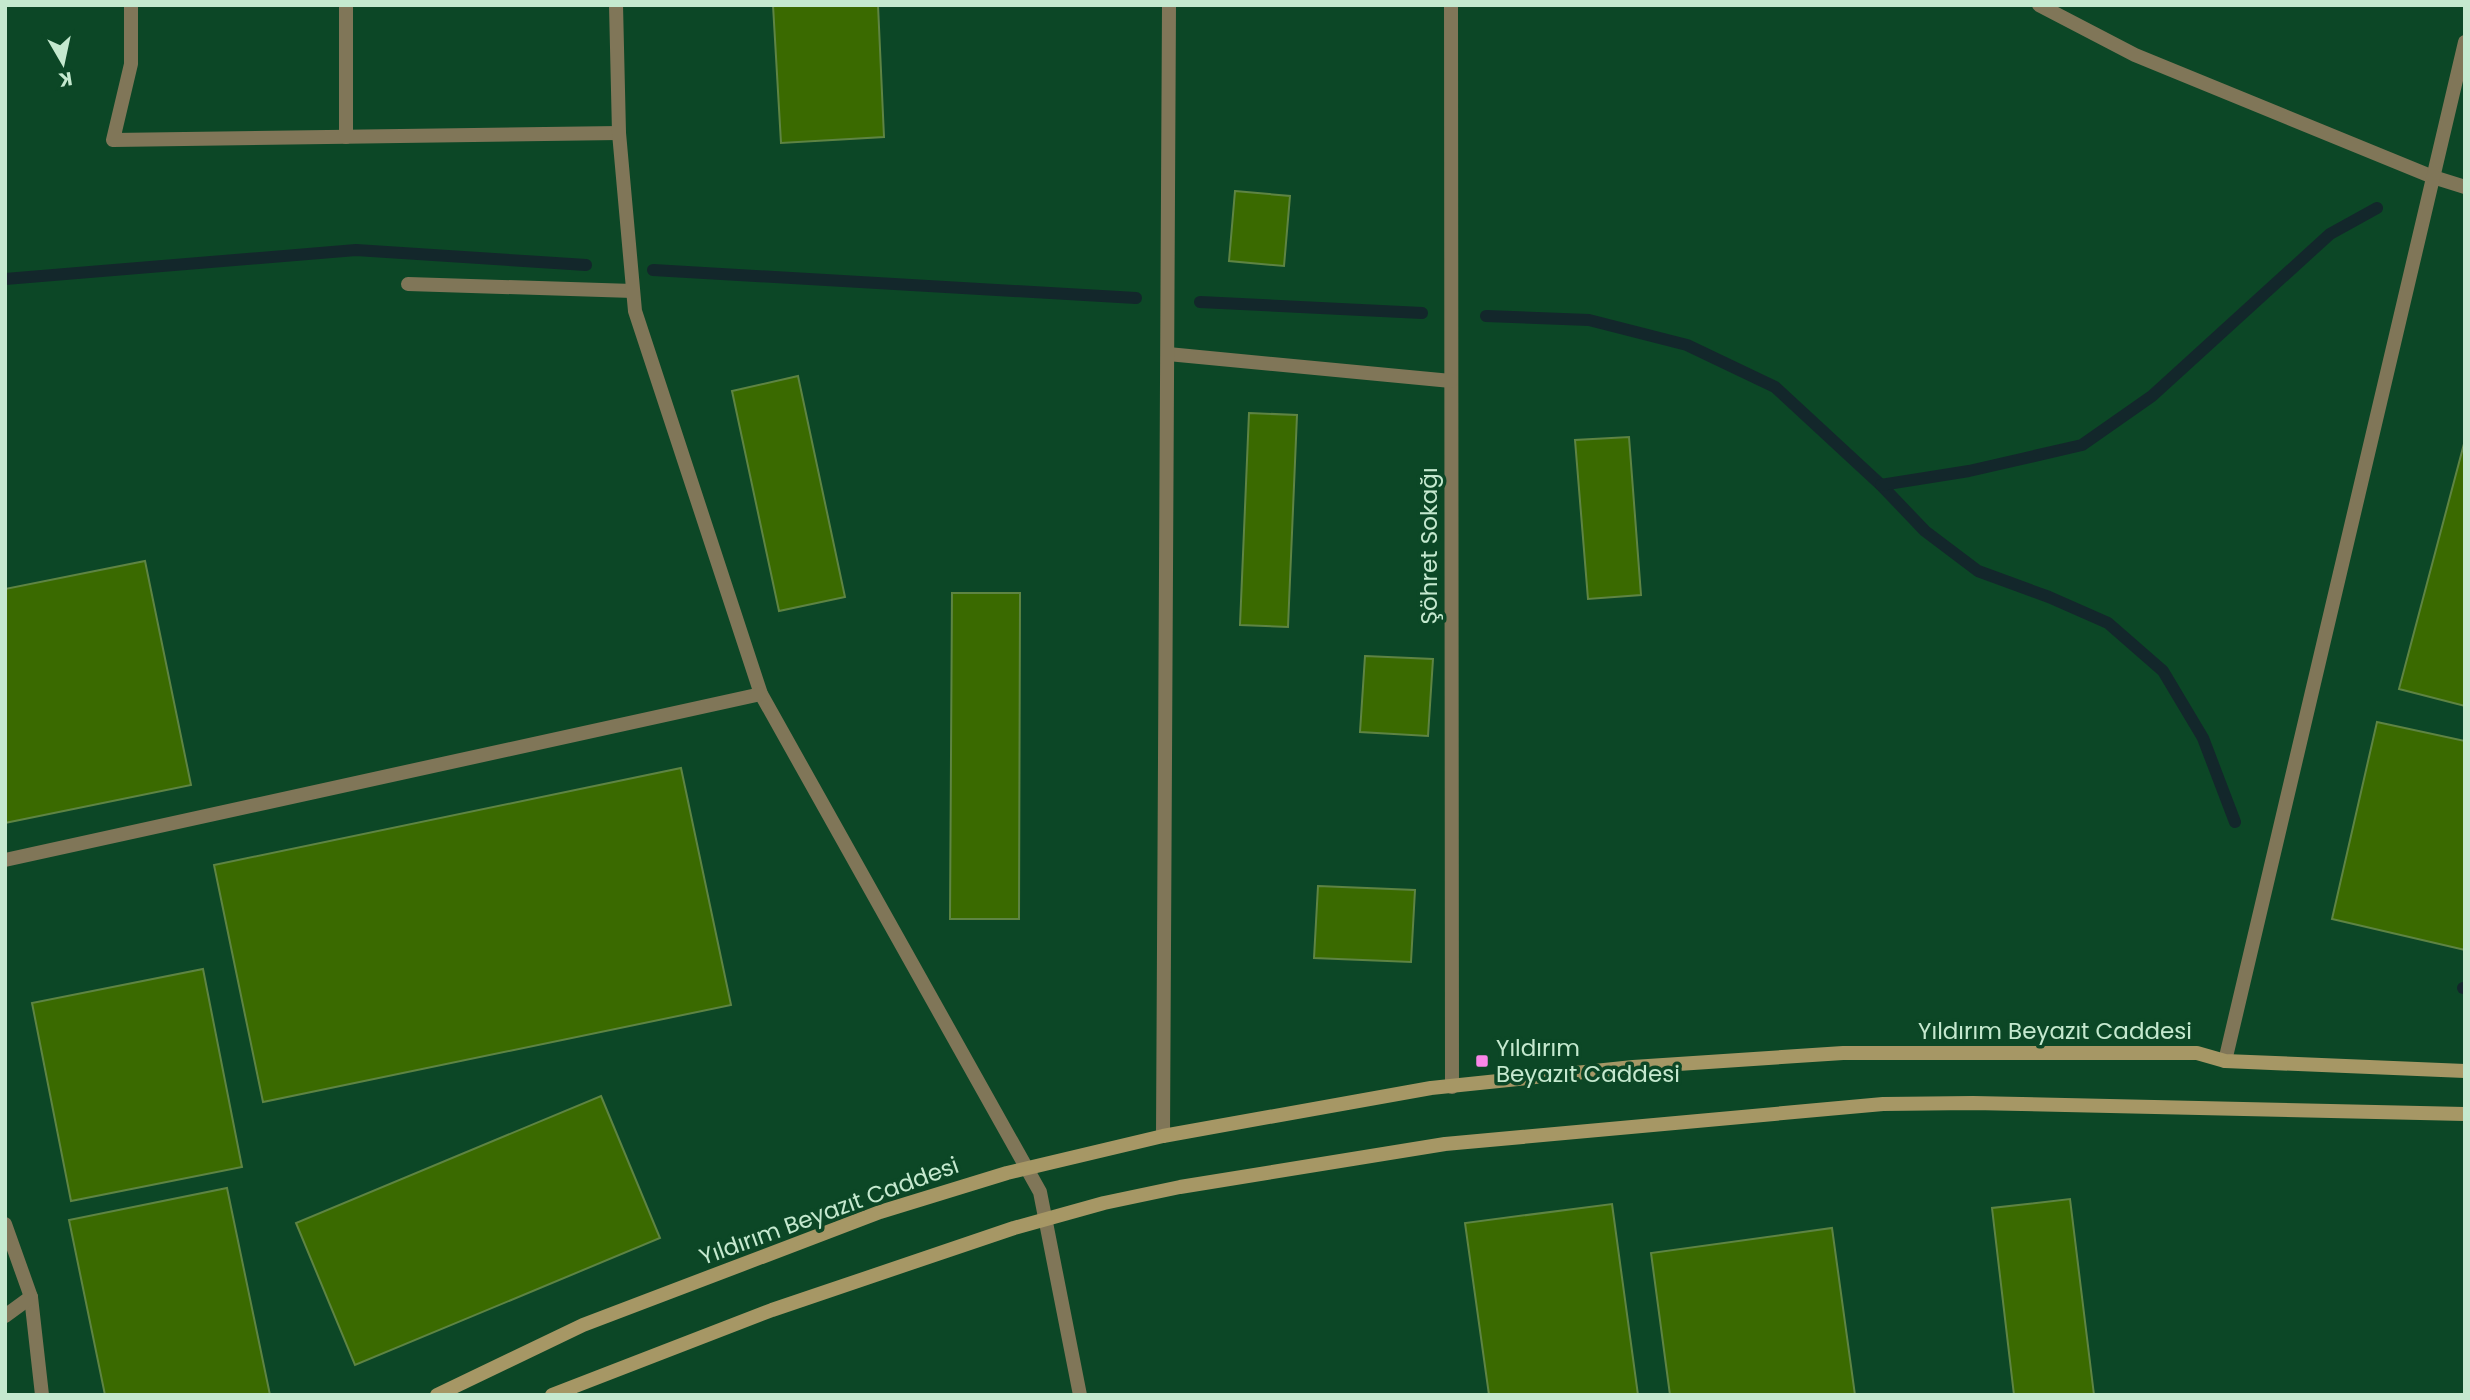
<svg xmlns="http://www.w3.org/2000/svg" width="2470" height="1400" font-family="Poppins,sans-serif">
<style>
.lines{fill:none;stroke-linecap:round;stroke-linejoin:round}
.stream{stroke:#13272b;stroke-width:12}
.building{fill:#3a6a00;stroke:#5e8443;stroke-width:2}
.lane{stroke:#807658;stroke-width:14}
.street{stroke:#807658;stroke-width:14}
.secondary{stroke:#a69765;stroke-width:14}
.poi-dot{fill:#fa87e8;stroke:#0c4726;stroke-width:2.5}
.labels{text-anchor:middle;stroke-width:7;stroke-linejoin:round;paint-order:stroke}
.street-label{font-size:23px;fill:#c5e9cf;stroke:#0c4726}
.poi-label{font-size:23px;fill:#c5e9cf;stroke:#0c4726;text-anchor:start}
</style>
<rect width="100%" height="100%" fill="#0c4726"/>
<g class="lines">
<g class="stream">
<path d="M653,270L1136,298"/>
<path d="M5,279L356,250L586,265"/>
<path d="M1200,302L1422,313"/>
<path d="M1486,316L1589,320L1687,345L1775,387L1881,485L1925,531L1978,571L2049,597L2108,623L2163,671L2203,738L2235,822"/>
<path d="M1881,485L1969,471L2082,445L2152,396L2330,234L2377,208"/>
<path d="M2463,988H2465"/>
</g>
</g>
<g class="building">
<path d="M773,5H878L884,137L781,143Z"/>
<path d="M1235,191L1290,196L1284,266L1229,261Z"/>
<path d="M798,376L845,597L779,611L732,391Z"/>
<path d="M1249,413L1297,415L1288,627L1240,625Z"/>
<path d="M1629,437L1641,595L1588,599L1575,440Z"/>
<path d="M2465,440V706L2399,689Z"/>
<path d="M145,561L191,785L5,823V589Z"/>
<path d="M952,593H1020L1019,919H950Z"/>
<path d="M1365,656L1433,659L1428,736L1360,732Z"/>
<path d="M2377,722L2465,741V950L2332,919Z"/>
<path d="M681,768L731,1005L263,1102L214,865Z"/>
<path d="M1318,886L1415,890L1411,962L1314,958Z"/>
<path d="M203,969L242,1167L71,1201L32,1003Z"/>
<path d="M601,1096L660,1238L355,1365L296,1223Z"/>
<path d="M227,1188L270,1395H105L69,1220Z"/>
<path d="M2070,1199L2094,1395H2014L1992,1208Z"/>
<path d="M1612,1204L1638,1395H1489L1465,1223Z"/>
<path d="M1832,1228L1855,1395H1670L1651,1253Z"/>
</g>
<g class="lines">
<path class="lane" d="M408,284L633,291"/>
<g class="street">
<path d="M131,5V64L113,140L619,133"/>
<path d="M616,5L619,133L635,311L761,694L1040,1192L1080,1395"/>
<path d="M1451,5L1452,1087"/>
<path d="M2039,5L2135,55L2433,177L2465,187"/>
<path d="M346,137V5"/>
<path d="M1168,354L1451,381"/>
<path d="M5,860L761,694"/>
<path d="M2225,1061L2465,42"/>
<path d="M1163,1136L1169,5"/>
<path d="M5,1224L31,1297L42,1395"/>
<path d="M5,1316L31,1297"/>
</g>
<g class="secondary">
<path d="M437,1395L583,1325L880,1212L1007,1173L1163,1136L1431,1088L1633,1067L1843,1053H2197L2225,1061L2465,1071"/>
<path d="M552,1395L772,1310L1014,1228L1104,1203L1180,1187L1445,1144L1883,1104L1973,1103L2465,1114"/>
</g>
</g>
<rect class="poi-dot" x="1475" y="1054" width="14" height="14" rx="3.5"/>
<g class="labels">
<g class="street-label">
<text transform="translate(1429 546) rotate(-90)" y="8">Şöhret Sokağı</text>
<text x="2055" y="1039">Yıldırım Beyazıt Caddesi</text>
<text transform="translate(829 1211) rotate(-20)" y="8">Yıldırım Beyazıt Caddesi</text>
</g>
<g class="poi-label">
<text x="1496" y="1056">Yıldırım<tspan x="1496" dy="26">Beyazıt Caddesi</tspan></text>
</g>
</g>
<rect width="2470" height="1400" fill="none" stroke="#c5e9cf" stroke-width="14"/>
<g transform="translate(63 63) rotate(171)" stroke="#0c4726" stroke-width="5" paint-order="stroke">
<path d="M0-5L12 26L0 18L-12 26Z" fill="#c5e9cf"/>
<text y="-10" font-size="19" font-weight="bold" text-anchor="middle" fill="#c5e9cf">K</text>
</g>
</svg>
